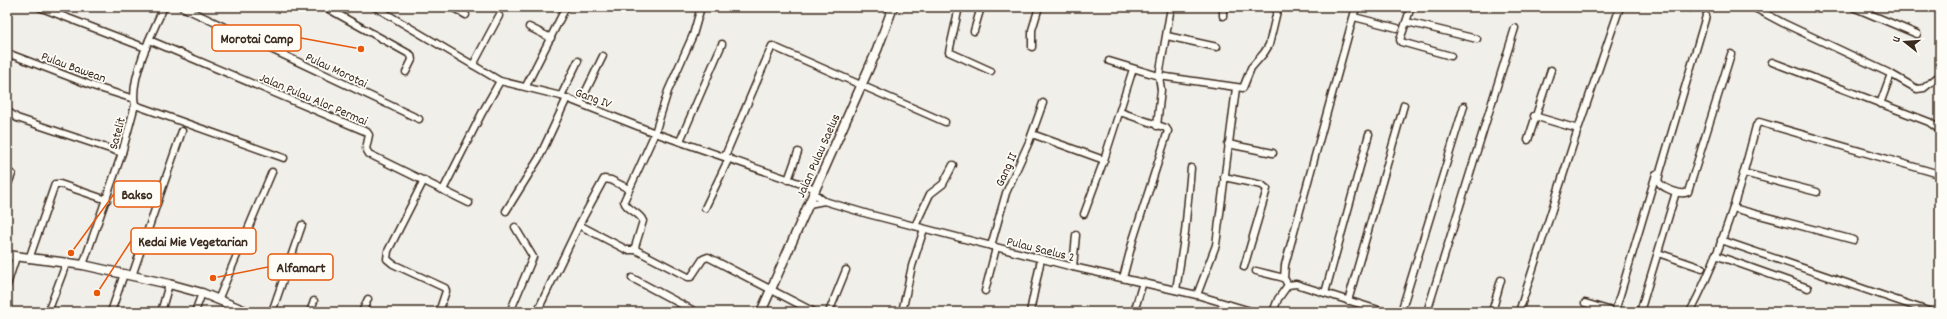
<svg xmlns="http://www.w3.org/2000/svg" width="1947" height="319" font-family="Dekko,sans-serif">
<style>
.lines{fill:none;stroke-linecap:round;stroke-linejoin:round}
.minor-casing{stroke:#3b2a1e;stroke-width:9}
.tertiary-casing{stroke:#3b2a1e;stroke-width:11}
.minor{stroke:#fdfcf7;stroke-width:6}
.tertiary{stroke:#fdfcf7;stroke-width:8}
.labels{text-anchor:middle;stroke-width:3.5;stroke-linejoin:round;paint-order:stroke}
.street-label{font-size:13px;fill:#3b2a1e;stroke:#fdfcf7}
.leader{fill:none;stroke:#e8590c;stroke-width:1.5}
.callout-dot{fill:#e8590c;stroke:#fdfcf7;stroke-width:1.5}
.callout{fill:#fdfcf7;stroke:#e8590c;stroke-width:1.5}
.callout-label{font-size:14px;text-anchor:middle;font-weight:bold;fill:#3b2a1e}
</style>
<rect width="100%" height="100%" fill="#f1efea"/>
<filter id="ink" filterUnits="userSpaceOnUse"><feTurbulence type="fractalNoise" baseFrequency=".025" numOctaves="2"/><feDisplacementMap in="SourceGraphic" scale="8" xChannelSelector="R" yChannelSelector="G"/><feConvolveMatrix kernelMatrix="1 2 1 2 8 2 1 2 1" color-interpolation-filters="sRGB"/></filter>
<g filter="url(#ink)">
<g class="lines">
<g class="minor-casing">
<g id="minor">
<path d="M39,7L146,48"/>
<path d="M182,7L419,119"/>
<path d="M325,7L411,55L412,60L406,72"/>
<path d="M375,7L500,81L561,96L655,133L816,189"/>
<path d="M452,7L466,15"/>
<path d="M959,7L949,52L991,71"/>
<path d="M1411,7L1400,40L1401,42L1451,56"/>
<path d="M1753,7L1783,23L1891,74L1917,89L1924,88L1940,75"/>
<path d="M1853,7L1917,34"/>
<path d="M1690,8L1691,7"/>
<path d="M1223,16V7"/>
<path d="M1706,16L1660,172L1658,181C1662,188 1681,196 1688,192L1731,54"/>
<path d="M1354,17L1397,28"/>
<path d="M1407,22L1477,39"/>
<path d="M529,27L551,38"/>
<path d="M974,31L981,7"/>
<path d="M1167,36L1217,47"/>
<path d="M149,40L367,132L369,135L366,149L369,154L469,203"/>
<path d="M1032,47V30L1039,7"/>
<path d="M7,53L96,87L134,99"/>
<path d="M1109,61L1159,76L1243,88L1251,68L1264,53L1269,45L1278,7"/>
<path d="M1772,62L1929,122L1940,130"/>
<path d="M473,65L499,16"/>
<path d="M526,86L566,7"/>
<path d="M561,96L578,61"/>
<path d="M580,103L603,56"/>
<path d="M1880,104L1891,74"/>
<path d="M135,105L284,158"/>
<path d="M7,111L17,118L122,153"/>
<path d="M1120,112L1166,128L1168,131L1133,240L1123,278"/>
<path d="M1534,116L1578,129"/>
<path d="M1157,126L1161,90L1159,76L1171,7"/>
<path d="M1032,134L1104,160"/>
<path d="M1528,140L1551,70"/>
<path d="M680,141L722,44"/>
<path d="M1228,144L1273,153"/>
<path d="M725,156L772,46L945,122"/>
<path d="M1744,173L1817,192"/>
<path d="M1224,177L1262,185L1267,189L1244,267"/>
<path d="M424,180L388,251L387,259L393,264L445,288L446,291L439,312"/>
<path d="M788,180L798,152"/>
<path d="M7,186L12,174"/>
<path d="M443,190L482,113L500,81"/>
<path d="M814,193L824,201L868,214L1073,267L1197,295L1254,312"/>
<path d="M809,204L824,201"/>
<path d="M705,208L729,158"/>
<path d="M1733,208L1854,240"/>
<path d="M506,211L539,158L567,98"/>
<path d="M1084,214L1104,160L1133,69"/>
<path d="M579,225L627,250H636L688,277H691L703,259L708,257L814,312"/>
<path d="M915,226L930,194L943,184L953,165"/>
<path d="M1721,240L1931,312"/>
<path d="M991,246L1006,193L1029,142L1043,103"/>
<path d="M636,250L635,247L643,221C640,212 626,210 624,201L655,133L668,91L693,35L701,7"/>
<path d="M1658,253L1702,268"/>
<path d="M1715,255L1808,288"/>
<path d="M29,259L55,184H60L107,200"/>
<path d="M83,265L122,153L135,105C129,79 153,30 164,7"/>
<path d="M1073,267L1076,235"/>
<path d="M1256,271L1284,278"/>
<path d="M132,276L182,131"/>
<path d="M632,278L696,312"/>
<path d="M7,285L16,257"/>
<path d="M1288,285L1284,278L1285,265L1356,7"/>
<path d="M1176,290L1185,232L1191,168"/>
<path d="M985,291L996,248"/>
<path d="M1325,293L1369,134"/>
<path d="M1197,295L1216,245L1236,88"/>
<path d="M218,300L272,172"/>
<path d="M1348,301L1404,105"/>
<path d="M1585,303L1615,312"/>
<path d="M48,312L66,264"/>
<path d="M111,312L124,274"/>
<path d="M161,312L169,284"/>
<path d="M195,312L202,293"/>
<path d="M225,312L228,303"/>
<path d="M272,312L302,225"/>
<path d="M310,312L314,301"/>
<path d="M362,312L368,299"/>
<path d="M510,312L533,257L515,227"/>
<path d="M537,312L579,225L604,179L611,180L629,189"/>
<path d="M829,312L846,270"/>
<path d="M902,312L912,266L924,229"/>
<path d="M1030,312L1041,259"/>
<path d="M1134,312L1143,282"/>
<path d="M1273,312L1278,299L1288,285L1296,284L1385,312"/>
<path d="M1401,312L1464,106"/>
<path d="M1427,312L1515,28"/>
<path d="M1492,312L1501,280"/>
<path d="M1519,312L1578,129L1620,7"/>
<path d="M1615,312L1656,174"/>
<path d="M1640,312L1676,192"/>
<path d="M1690,312C1721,254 1740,189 1756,126L1759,122L1939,174"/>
</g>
</g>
<g class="tertiary-casing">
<g id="tertiary">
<path d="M7,255L83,265L169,284L202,293L248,312"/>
<path d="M761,312L877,50L893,7"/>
</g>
</g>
<use href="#minor" class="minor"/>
<use href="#tertiary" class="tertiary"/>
</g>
</g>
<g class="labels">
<g class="street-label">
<text transform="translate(74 66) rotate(20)" y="5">Pulau Bawean</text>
<text transform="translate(337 69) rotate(25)" y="5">Pulau Morotai</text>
<text transform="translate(594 97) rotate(20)" y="5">Gang IV</text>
<text transform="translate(314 98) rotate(23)" y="5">Jalan Pulau Alor Permai</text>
<text transform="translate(116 133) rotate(-75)" y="5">Satelit</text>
<text transform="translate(817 155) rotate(-66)" y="5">Jalan Pulau Saelus</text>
<text transform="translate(1005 169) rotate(-66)" y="5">Gang II</text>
<text transform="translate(1041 248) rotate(14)" y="5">Pulau Saelus 2</text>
</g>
</g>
<path class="leader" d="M361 49L301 38M71 253L114 194M97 293L131 241M213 278L268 267"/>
<g class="callout-dot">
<circle cx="361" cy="49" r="4"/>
<circle cx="71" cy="253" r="4"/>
<circle cx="97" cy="293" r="4"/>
<circle cx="213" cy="278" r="4"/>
</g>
<g class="callout">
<rect x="212" y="25" width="89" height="26" rx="4"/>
<rect x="114" y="181" width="47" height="26" rx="4"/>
<rect x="131" y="228" width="125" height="26" rx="4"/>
<rect x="268" y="254" width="65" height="26" rx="4"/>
</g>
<g class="callout-label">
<text x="257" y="43">Morotai Camp</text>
<text x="137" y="199">Bakso</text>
<text x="193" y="246">Kedai Mie Vegetarian</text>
<text x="301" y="272">Alfamart</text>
</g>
<rect width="1947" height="319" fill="none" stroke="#fdfcf7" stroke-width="24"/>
<rect x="12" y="12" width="1923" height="295" fill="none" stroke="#3b2a1e" stroke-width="1.5" filter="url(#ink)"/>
<g transform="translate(1905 42) rotate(287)" stroke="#fdfcf7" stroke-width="3" paint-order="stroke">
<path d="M0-3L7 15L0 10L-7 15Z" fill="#3b2a1e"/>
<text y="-6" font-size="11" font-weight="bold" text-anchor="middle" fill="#3b2a1e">U</text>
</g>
</svg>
